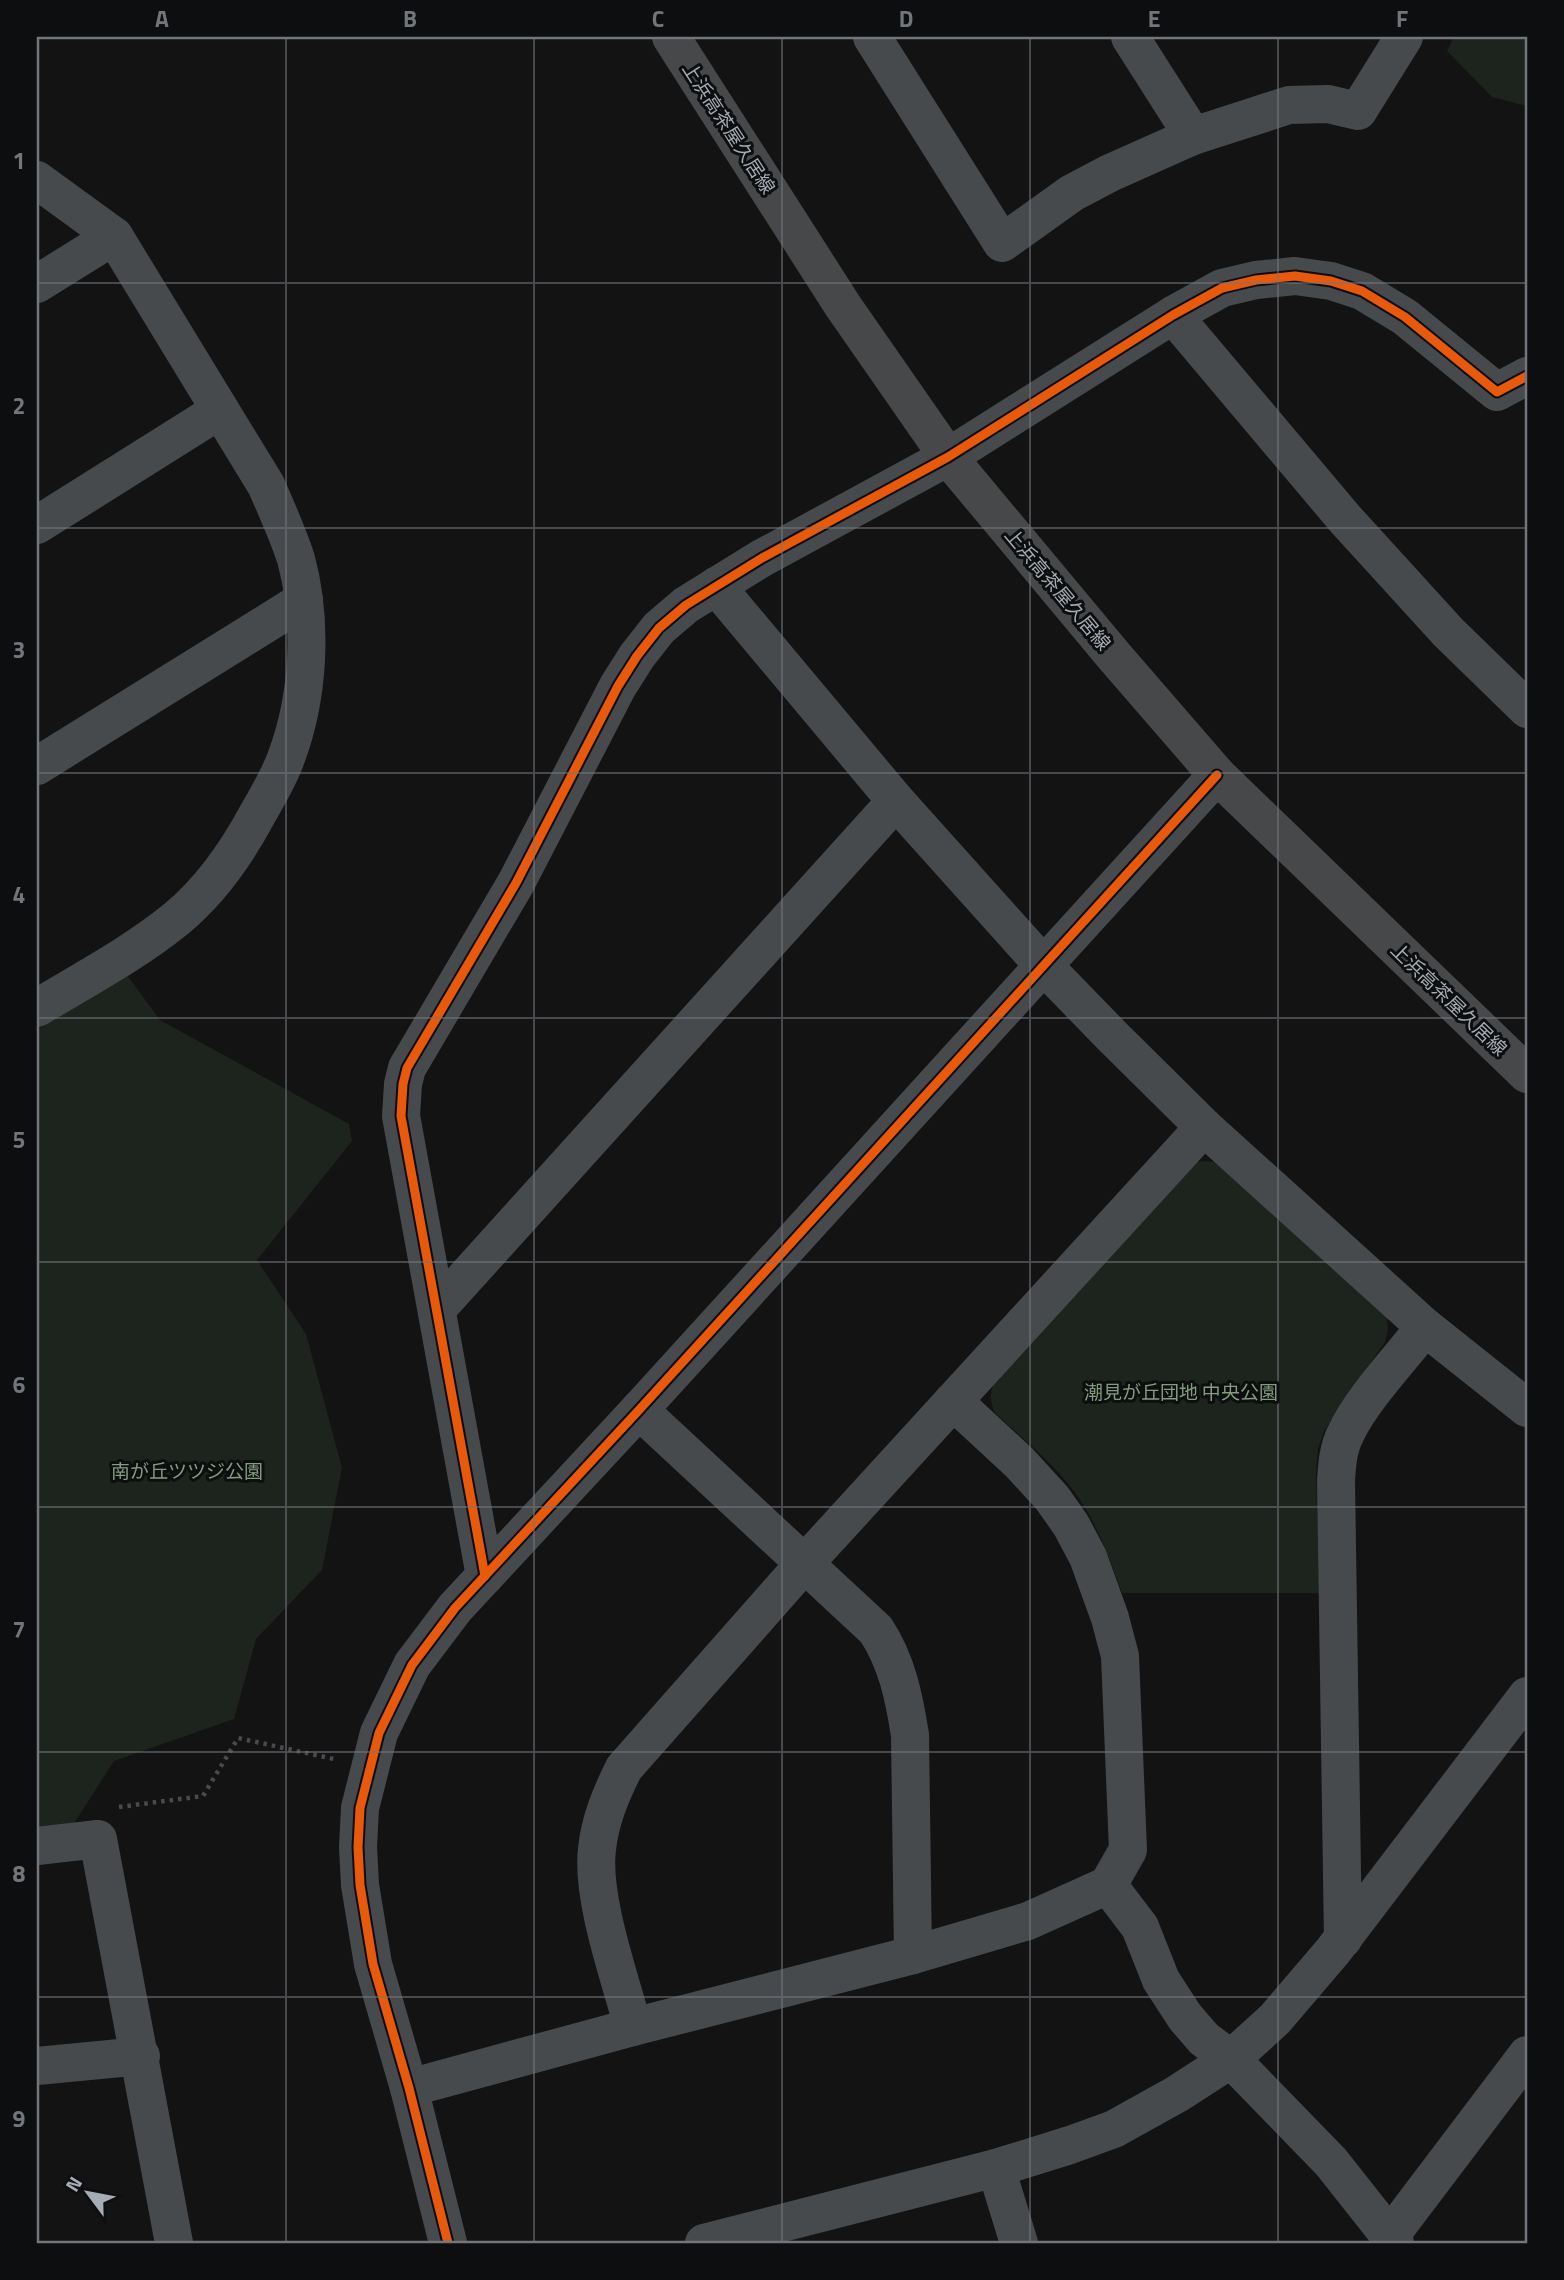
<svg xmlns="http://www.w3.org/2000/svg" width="1564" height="2280" font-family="'Titillium Web','Noto Sans JP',sans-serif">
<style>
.green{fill:#1d231d}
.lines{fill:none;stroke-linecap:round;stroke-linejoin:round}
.path{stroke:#494a4d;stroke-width:4.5;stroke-dasharray:3.5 5;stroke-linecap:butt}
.street{stroke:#474a4c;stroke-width:38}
.secondary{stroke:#46484a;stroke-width:38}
.cycleway-casing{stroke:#0d0e0f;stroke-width:13}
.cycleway{stroke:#e8590c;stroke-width:9}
.grid{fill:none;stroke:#72767b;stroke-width:2;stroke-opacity:0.55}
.labels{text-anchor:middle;stroke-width:6;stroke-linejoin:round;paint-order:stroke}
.street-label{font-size:19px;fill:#a5acb3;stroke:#0d0e0f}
.park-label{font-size:19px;fill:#839c7e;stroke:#0d0e0f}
.neatline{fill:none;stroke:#72767b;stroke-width:2.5}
.grid-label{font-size:23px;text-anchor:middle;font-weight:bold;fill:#72767b}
</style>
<rect width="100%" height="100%" fill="#131313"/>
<g class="green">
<path d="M1454,37H1527V106L1492,97L1447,51Z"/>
<path d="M127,975L160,1020L349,1124L352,1141L257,1260L306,1334L342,1468L322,1570L256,1639L234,1719L114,1761L73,1825L37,1829V1030Z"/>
<path d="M1204,1161L1215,1162L1387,1317L1388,1329L1385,1342L1324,1431L1318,1449L1316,1473L1320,1593H1122C1111,1563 1100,1531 1082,1503C1060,1468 1025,1441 995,1413C989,1400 990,1392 995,1379L1191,1163Z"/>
</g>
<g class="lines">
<path class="path" d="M119,1807L203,1796L238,1738L334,1759"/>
<g class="street">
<path d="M872,37L1002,243L1072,193L1110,173L1193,136L1289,105L1328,104L1358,111L1404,37"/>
<path d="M1130,37L1193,136"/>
<path d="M37,180L114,236L266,485C277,510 288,534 296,559C313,622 309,697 286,758C279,778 267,797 257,815C236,854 210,891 176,919C133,954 83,980 37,1008"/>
<path d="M37,284L114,236"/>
<path d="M1173,315L1345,519L1448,632L1527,709"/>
<path d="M37,525L220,410"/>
<path d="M716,586L896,801L1044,966L1112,1036L1204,1127L1425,1327L1527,1408"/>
<path d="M37,766L304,600"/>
<path d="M437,1309L896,801"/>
<path d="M639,1410L876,1630C897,1662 904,1697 910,1735L913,1955"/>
<path d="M485,1576L401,1116L403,1084L407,1068L516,883L618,686L637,656L659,628L686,605L762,558L948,457L1173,315L1222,288L1256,280L1295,276L1331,281L1362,291L1405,317L1497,392L1527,376"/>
<path d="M37,1846L98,1839L174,2243"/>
<path d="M1108,1885L1140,1927L1161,1980L1185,2017L1204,2039L1231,2059L1331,2162L1395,2243"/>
<path d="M1343,1939L1336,1481C1337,1465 1338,1448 1346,1433C1361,1400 1401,1358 1425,1327"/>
<path d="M633,2027C620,1978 591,1898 597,1849C600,1820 611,1794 624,1768L805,1563L1204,1127"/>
<path d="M37,2066L141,2056"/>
<path d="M409,2088L633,2027L913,1955L1028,1921L1108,1885L1128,1850L1120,1656L1110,1618L1088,1557L1071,1525L1052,1498L1019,1462L953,1401"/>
<path d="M996,2168L1019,2243"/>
<path d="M1390,2236L1527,2055"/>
<path d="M448,2243L409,2088L373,1964L360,1885L358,1847L360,1808L379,1733L412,1665L455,1608L639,1410L1217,775"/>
<path d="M704,2243L996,2168L1070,2145L1114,2129L1177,2094L1231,2059L1275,2019L1333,1951L1527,1696"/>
</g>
<path class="secondary" d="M671,37L843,306L948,457L1114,656L1217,775L1527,1074"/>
<g class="cycleway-casing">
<g id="cycleway">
<path d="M485,1576L401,1116L403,1084L407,1068L516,883L618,686L637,656L659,628L686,605L762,558L948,457L1173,315L1222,288L1256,280L1295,276L1331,281L1362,291L1405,317L1497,392L1527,376"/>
<path d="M448,2243L409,2088L373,1964L360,1885L358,1847L360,1808L379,1733L412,1665L455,1608L639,1410L1217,775"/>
</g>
</g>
<use href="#cycleway" class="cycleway"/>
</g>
<path class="grid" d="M286,37V2243M534,37V2243M782,37V2243M1030,37V2243M1278,37V2243M37,283H1527M37,528H1527M37,773H1527M37,1018H1527M37,1262H1527M37,1507H1527M37,1752H1527M37,1997H1527"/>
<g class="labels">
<g class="street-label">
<text transform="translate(729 128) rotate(57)" y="7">上浜高茶屋久居線</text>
<text transform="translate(1058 589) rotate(50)" y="7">上浜高茶屋久居線</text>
<text transform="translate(1449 999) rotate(44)" y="7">上浜高茶屋久居線</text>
</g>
<g class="park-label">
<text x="1181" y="1399">潮見が丘団地 中央公園</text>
<text x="187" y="1478">南が丘ツツジ公園</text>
</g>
</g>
<rect width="1564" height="2280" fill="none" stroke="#0d0e0f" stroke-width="77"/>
<g transform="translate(88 2193) rotate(302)" stroke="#0d0e0f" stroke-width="5" paint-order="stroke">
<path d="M0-5L12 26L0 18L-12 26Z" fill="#a5acb3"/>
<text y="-10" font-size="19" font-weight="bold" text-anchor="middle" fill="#a5acb3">N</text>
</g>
<rect x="38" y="38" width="1488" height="2204" class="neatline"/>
<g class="grid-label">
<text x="162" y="27">A</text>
<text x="410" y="27">B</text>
<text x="658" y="27">C</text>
<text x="906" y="27">D</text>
<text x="1154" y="27">E</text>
<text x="1402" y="27">F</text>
<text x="19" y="169">1</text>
<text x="19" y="414">2</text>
<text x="19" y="658">3</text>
<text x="19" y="903">4</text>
<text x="19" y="1148">5</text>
<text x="19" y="1393">6</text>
<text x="19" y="1638">7</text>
<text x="19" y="1882">8</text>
<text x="19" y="2127">9</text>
</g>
</svg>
